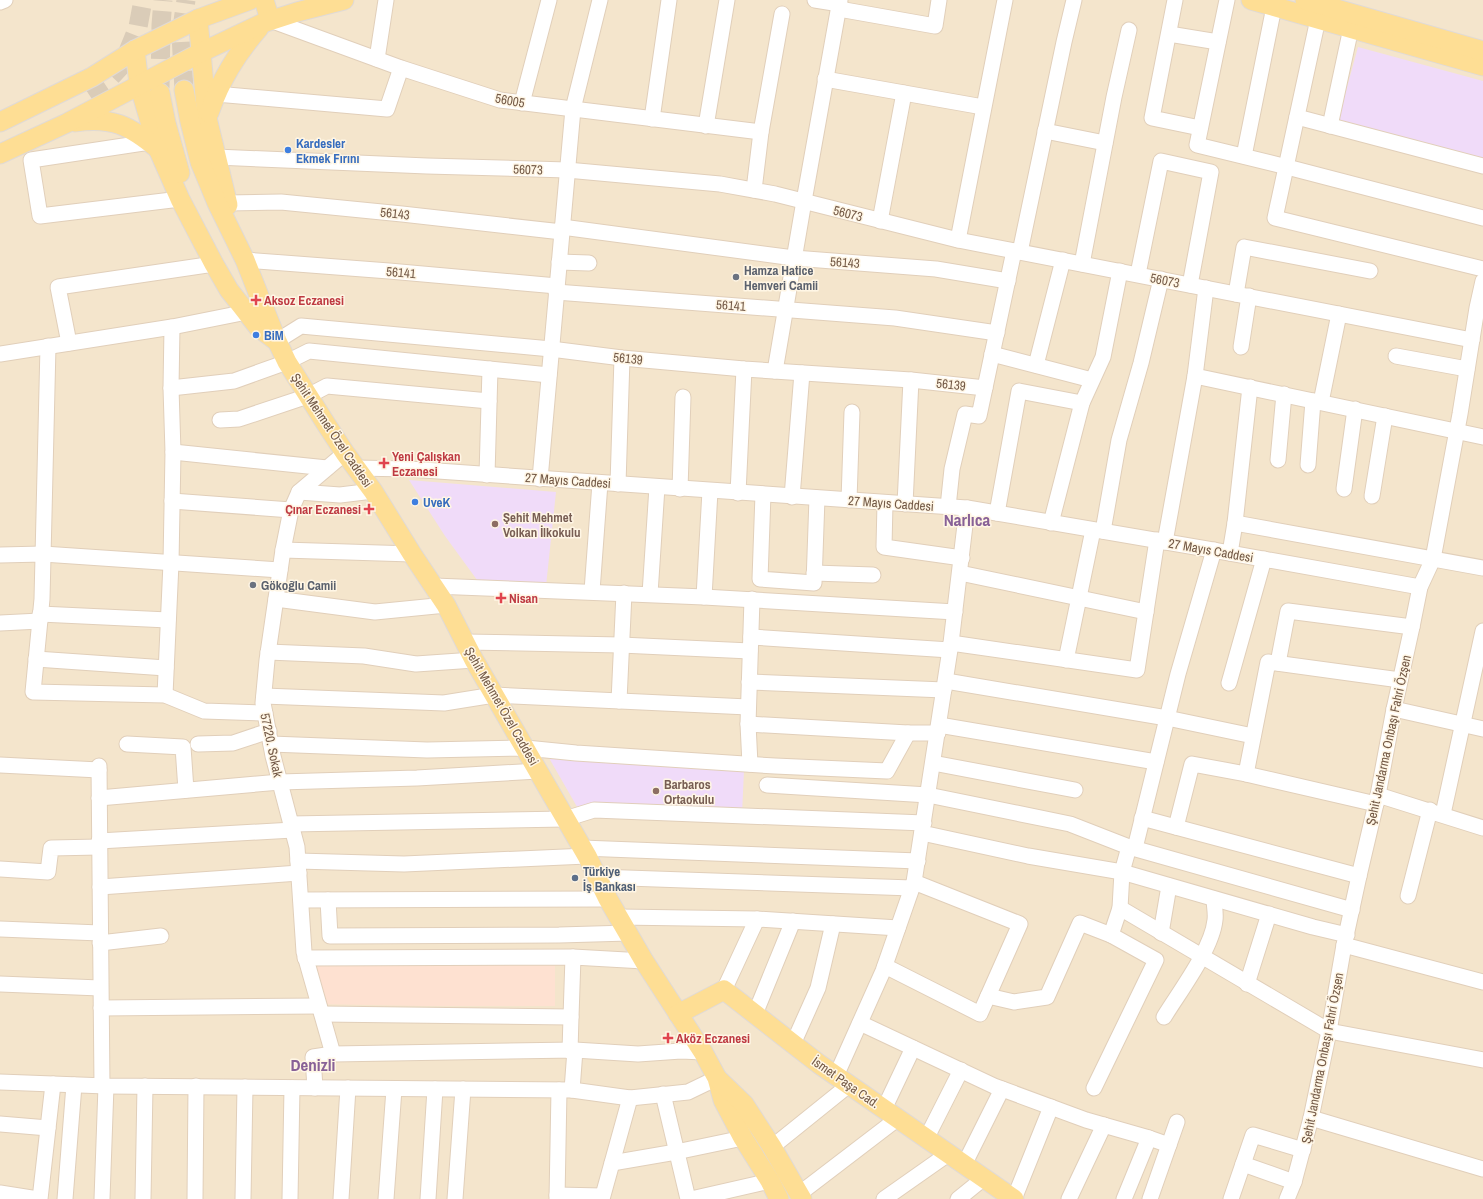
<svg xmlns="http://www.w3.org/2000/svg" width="1483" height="1199" font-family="'Archivo Narrow',sans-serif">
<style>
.residential{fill:#f4e5cc}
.commercial{fill:#fee1d1}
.education{fill:#f0dbf9}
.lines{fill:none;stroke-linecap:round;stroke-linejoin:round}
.major-tunnel{stroke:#daccb8;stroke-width:19;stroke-dasharray:19 10;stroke-linecap:butt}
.minor-casing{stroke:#e1cfba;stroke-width:17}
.major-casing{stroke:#e0dad6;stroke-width:21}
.minor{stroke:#fff;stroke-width:15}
.major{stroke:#fede94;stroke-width:19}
.shop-dot{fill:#3f7fe0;stroke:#fff6e5;stroke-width:1.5}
.worship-dot{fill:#6b7280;stroke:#fff6e5;stroke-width:1.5}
.health-dot{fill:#e0444e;stroke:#fff6e5;stroke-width:1.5}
.education-dot{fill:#8d6e63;stroke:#fff6e5;stroke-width:1.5}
.service-dot{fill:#5c6f8a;stroke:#fff6e5;stroke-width:1.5}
.labels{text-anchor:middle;stroke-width:3;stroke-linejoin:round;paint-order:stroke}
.street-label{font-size:13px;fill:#735946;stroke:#fff6e5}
.shop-label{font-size:13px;font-weight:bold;fill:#366cbe;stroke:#fff6e5;text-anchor:start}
.worship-label{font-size:13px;font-weight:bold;fill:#5b616d;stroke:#fff6e5;text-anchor:start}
.health-label{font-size:13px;font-weight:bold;fill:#be3a42;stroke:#fff6e5;text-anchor:start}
.education-label{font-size:13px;font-weight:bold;fill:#785e54;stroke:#fff6e5;text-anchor:start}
.service-label{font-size:13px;font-weight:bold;fill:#4e5e75;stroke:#fff6e5;text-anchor:start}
.district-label{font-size:17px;font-weight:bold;fill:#886197;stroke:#fff6e5}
</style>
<rect width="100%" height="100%" fill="#fdf3de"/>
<rect class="residential" x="0" y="0" width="1483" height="1199"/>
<path class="commercial" d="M312,960L555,962V1006H424L313,1004Z"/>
<g class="education">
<path d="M1358,47L1483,81V159L1338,120Z"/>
<path d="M409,480L556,492L546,586L480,584L445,536Z"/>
<path d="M549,758L744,770L742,814L580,812Z"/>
</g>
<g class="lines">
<g class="major-tunnel">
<path d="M160,88L161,25L163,0"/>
<path d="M184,90L181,35L186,0"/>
<path d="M88,93L109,79L123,64L138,27L143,0"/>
</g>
<g class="minor-casing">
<g id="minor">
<path d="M815,0L840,4"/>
<path d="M1175,0L1152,118L1200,128"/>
<path d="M1227,0L1197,145L1287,167L1483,218"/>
<path d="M0,2L5,0"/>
<path d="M839,9L935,26L939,0"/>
<path d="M1318,19L1275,218L1483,269"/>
<path d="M270,20L401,68L500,100L761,132"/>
<path d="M1169,34L1218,42"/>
<path d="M377,59L386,0"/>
<path d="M825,79L983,107"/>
<path d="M216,94L387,109L401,68"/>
<path d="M522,103L549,0"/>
<path d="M1297,117L1483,166"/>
<path d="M652,119L669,0"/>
<path d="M706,126L727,0"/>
<path d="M1330,126L1351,28"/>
<path d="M1045,131L1105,143"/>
<path d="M150,142L31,160L40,216L180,199"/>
<path d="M1244,156L1274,7"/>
<path d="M216,157L427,166L567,170L720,184L775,194L958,240L1472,340"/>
<path d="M754,190L761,132L782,14"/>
<path d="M227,203L281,202L402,214L562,232"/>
<path d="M880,221L904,93"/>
<path d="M562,227L794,258L936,269L1008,281"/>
<path d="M958,240L1005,0"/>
<path d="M1020,252L1064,42L1074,0"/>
<path d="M245,260L389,271L557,286"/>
<path d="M559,262L589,263"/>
<path d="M1082,264L1114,97L1129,30"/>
<path d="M1138,274L1161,161L1211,172L1190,285"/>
<path d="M556,292L895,318L997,333"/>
<path d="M1236,294L1244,247L1370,271"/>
<path d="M277,341L301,326L551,349L622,358L744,369L911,380L985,388"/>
<path d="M69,343L58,287L214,264"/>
<path d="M48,346L42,599L33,692L165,695L204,711L265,713"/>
<path d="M1241,347L1249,296"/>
<path d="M0,354L172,327L247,312"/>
<path d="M992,354L1092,380"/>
<path d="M1396,356L1467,369"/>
<path d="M1036,365L1063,260"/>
<path d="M775,371L804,201L840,0"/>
<path d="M1195,376L1483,437"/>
<path d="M171,388L234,381L287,362L309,351L549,375"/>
<path d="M1321,402L1339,314"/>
<path d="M220,420L239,419L308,396L327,386L489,401"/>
<path d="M173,452L327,468"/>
<path d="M1278,460L1284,394"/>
<path d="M1308,465L1313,401"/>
<path d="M356,468L409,469L967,508L1207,549L1420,587"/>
<path d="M487,475L490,369"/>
<path d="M540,479L573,109L600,0"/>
<path d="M618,484L622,358"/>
<path d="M680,489L683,397"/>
<path d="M1344,489L1355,409"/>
<path d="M299,492L340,495L373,491"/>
<path d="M738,493L744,369"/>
<path d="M763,494L760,579L814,583L817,498"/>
<path d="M1372,496L1385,416"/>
<path d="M792,497L802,373"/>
<path d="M849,500L852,412"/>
<path d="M172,501L291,510"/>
<path d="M885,503L884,547L962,558"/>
<path d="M905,504L911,380"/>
<path d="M948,507L952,469L965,414L979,416L1014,251"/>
<path d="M997,513L1019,391L1082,403"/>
<path d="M1051,523L1082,403L1103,357L1120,271"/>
<path d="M1235,523L1483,568"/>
<path d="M1103,531L1119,440L1141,363L1161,279"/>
<path d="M1165,542L1195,376L1206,288"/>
<path d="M283,550L412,554"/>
<path d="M1230,553L1235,523L1250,387"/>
<path d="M0,555L43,554L280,570"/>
<path d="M814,573L873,575"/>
<path d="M960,573L1146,612"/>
<path d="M434,586L704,597L955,612"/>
<path d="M592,591L600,483"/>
<path d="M650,594L657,487"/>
<path d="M704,597L710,491"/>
<path d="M276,599L375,612L446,605"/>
<path d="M40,614L168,620"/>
<path d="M0,623L40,621"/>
<path d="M751,637L950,650"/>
<path d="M465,642L621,645L750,651"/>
<path d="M951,643L1137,670L1157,540"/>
<path d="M268,652L364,656L416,664L474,660"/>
<path d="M36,659L166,668"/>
<path d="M1066,660L1093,530"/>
<path d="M1278,663L1288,611L1412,627"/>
<path d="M946,681L1167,718L1253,736"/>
<path d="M749,682L944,690"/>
<path d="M1229,683L1264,559"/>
<path d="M165,695L171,563L173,452L171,388L172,327"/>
<path d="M264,696L444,703L494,695L748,707"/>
<path d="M619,701L624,593"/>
<path d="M1394,709L1483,729"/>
<path d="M748,724L908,733H938"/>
<path d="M939,725L1156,762"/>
<path d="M127,744L183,747L186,790"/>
<path d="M198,744L233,743L269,731"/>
<path d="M271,744L427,750L526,748L576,753L775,766L887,771L908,733"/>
<path d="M933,763L1075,790"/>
<path d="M750,764L748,724L752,599"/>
<path d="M0,765L99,770"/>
<path d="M99,766L102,1086"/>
<path d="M1246,774L1268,662L1400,680"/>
<path d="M767,785L928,795L1070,824L1129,847L1352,910"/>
<path d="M1378,795L1483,828"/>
<path d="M99,798L280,782L417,778L538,771"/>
<path d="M1443,814L1483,631"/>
<path d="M1142,818L1359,876"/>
<path d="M291,824L565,819L594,810L924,823"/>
<path d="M1176,827L1192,764L1246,774L1376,804"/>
<path d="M922,833L1028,856L1122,872L1313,927L1347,935"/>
<path d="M99,841L293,830"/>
<path d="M582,848L918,861"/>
<path d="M1135,848L1178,674L1214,550"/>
<path d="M298,861L404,864L587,856"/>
<path d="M0,869L48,872L51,848L99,847"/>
<path d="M598,877L912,888"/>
<path d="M100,887L299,873"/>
<path d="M1408,896L1430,810"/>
<path d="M301,900L608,899"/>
<path d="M328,900L330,936L559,935L629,933"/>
<path d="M1120,908L1329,1031L1483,1060"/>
<path d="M619,917L757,919L898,928"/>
<path d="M0,929L100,933"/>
<path d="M1161,933L1169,886"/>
<path d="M100,943L161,936"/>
<path d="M1344,945L1483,982"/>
<path d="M305,958L573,957L644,961"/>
<path d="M885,966L980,1014L1020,924L914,882"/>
<path d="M0,984L100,988"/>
<path d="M1247,984L1269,914"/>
<path d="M724,990L757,919"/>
<path d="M988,996L1014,1002L1047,997L1080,923L1111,935"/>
<path d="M101,1008L319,1006"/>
<path d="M322,1014L571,1017L573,957"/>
<path d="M755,1014L793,921"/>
<path d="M1164,1017C1180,991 1212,949 1215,920C1216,913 1214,905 1214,899"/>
<path d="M860,1023L994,1086L1086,1120L1149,1138L1169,1145"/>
<path d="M793,1044L818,988L833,924"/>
<path d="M575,1050L638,1054L681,1051L703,1052"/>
<path d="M570,1051L571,1017"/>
<path d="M333,1054L304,952L297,847L273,756L263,703L267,660L283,550L291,510L299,492L345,453"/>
<path d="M836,1076L883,971L914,882L951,643L967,508"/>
<path d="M0,1082L106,1086L572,1090L630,1098L688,1092L717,1078"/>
<path d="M315,1088L313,1057L333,1054L575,1050L572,1090"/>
<path d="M1094,1088L1156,960L1111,935L1120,908L1122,872L1129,847"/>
<path d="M663,1094L688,1199"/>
<path d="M884,1109L913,1048"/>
<path d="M1311,1118L1483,1169"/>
<path d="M0,1124L48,1128"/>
<path d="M926,1139L961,1070"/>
<path d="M772,1147L849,1085"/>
<path d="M612,1163L676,1152L743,1138"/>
<path d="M1243,1164L1294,1182"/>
<path d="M964,1165L1002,1089"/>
<path d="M0,1193L38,1199"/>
<path d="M799,1194L897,1119"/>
<path d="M557,1195L602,1196"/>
<path d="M40,1199L53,1084"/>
<path d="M65,1199L74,1085"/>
<path d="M102,1199L106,1086"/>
<path d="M143,1199L145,1086"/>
<path d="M195,1199L196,1086"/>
<path d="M243,1199L245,1087"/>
<path d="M290,1199L292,1088"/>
<path d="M341,1199L348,1088"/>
<path d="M386,1199L394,1089"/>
<path d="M428,1199L435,1089"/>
<path d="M455,1199L463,1089"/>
<path d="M557,1199L559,1090"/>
<path d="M602,1199L630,1098"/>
<path d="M691,1199L770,1181"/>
<path d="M884,1199L948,1154"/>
<path d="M958,1199L984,1178"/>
<path d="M1014,1199L1051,1107"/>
<path d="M1069,1199L1104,1125"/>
<path d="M1124,1199L1149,1138"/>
<path d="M1150,1199L1177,1122"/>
<path d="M1231,1199L1253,1135L1303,1150"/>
<path d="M1287,1199L1294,1182L1311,1118L1329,1031L1344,945L1359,876L1378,795L1394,709L1412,627L1420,587L1433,559L1460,414L1477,308L1483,281"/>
</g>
</g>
<g class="major-casing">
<g id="major">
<path d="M264,0L270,20"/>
<path d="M1251,0L1483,66"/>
<path d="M1305,0L1483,51"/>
<path d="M198,19L207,118L228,205"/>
<path d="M135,50L139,84L158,149L180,199L214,264L229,290L258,327L275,340"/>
<path d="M184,90L190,122L200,162L217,203L245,260L277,341L287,362L326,424L345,453L373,491L412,554L446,605L474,660L587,856L608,899L644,961L703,1052L717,1078L723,1100L743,1138L770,1181L779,1199"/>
<path d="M160,93L166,123L180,173"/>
<path d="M209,113C221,79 236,55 259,28"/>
<path d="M0,122L92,77L135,50L182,27L198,19L250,0"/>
<path d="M75,122C112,116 130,126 158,149"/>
<path d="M0,154L67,123L202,52L263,23L297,12L344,0"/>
<path d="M678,1014L724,990L819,1064L1014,1199"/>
<path d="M718,1079L744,1104L772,1147L802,1199"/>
</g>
</g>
<use href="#minor" class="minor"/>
<use href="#major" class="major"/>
</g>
<g class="shop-dot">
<circle cx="288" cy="150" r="4"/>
<circle cx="256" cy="335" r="4"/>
<circle cx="415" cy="502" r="4"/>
</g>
<g class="worship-dot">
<circle cx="736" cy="277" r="4"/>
<circle cx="253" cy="585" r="4"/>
</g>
<g class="health-dot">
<path d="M254 294h4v4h4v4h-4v4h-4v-4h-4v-4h4z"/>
<path d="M382 457h4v4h4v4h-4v4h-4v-4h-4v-4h4z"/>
<path d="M367 503h4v4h4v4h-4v4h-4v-4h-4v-4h4z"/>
<path d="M499 592h4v4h4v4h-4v4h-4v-4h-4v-4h4z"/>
<path d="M666 1032h4v4h4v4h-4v4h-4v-4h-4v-4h4z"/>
</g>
<g class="education-dot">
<circle cx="495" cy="524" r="4"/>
<circle cx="656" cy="791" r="4"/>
</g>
<circle class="service-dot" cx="575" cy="878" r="4"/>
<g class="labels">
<g class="street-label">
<text transform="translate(510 100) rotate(10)" y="5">56005</text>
<text transform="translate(528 169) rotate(2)" y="5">56073</text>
<text transform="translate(395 213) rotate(6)" y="5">56143</text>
<text transform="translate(848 213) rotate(14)" y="5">56073</text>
<text transform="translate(845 262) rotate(4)" y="5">56143</text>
<text transform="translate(401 272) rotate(5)" y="5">56141</text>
<text transform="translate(1165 280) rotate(11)" y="5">56073</text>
<text transform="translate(731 305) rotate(4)" y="5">56141</text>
<text transform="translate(628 358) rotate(6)" y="5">56139</text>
<text transform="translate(951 384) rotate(6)" y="5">56139</text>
<text transform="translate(332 430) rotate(56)" y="5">Şehit Mehmet Özel Caddesi</text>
<text transform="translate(568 480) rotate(4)" y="5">27 Mayıs Caddesi</text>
<text transform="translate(891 503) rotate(4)" y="5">27 Mayıs Caddesi</text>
<text transform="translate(1211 550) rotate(10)" y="5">27 Mayıs Caddesi</text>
<text transform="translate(502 706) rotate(60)" y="5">Şehit Mehmet Özel Caddesi</text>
<text transform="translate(1388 740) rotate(-78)" y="5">Şehit Jandarma Onbaşı Fahri Özşen</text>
<text transform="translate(272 745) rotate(78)" y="5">57220. Sokak</text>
<text transform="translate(1322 1058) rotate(-79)" y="5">Şehit Jandarma Onbaşı Fahri Özşen</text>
<text transform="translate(846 1082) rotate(35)" y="5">İsmet Paşa Cad.</text>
</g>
<g class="shop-label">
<text x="296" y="148">Kardesler<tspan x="296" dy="15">Ekmek Fırını</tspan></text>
<text x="264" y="340">BiM</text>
<text x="423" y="507">UveK</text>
</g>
<g class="worship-label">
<text x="744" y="275">Hamza Hatice<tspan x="744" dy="15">Hemveri Camii</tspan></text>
<text x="261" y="590">Gökoğlu Camii</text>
</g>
<g class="health-label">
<text x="264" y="305">Aksoz Eczanesi</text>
<text x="392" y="461">Yeni Çalışkan<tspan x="392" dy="15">Eczanesi</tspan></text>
<text x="361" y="514" text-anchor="end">Çınar Eczanesi</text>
<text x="509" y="603">Nisan</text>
<text x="676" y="1043">Aköz Eczanesi</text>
</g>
<g class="education-label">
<text x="503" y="522">Şehit Mehmet<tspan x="503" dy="15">Volkan İlkokulu</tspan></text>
<text x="664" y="789">Barbaros<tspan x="664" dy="15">Ortaokulu</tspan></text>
</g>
<g class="service-label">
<text x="583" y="876">Türkiye<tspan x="583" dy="15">İş Bankası</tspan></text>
</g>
<g class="district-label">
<text x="967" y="526">Narlıca</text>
<text x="313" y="1071">Denizli</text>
</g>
</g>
</svg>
